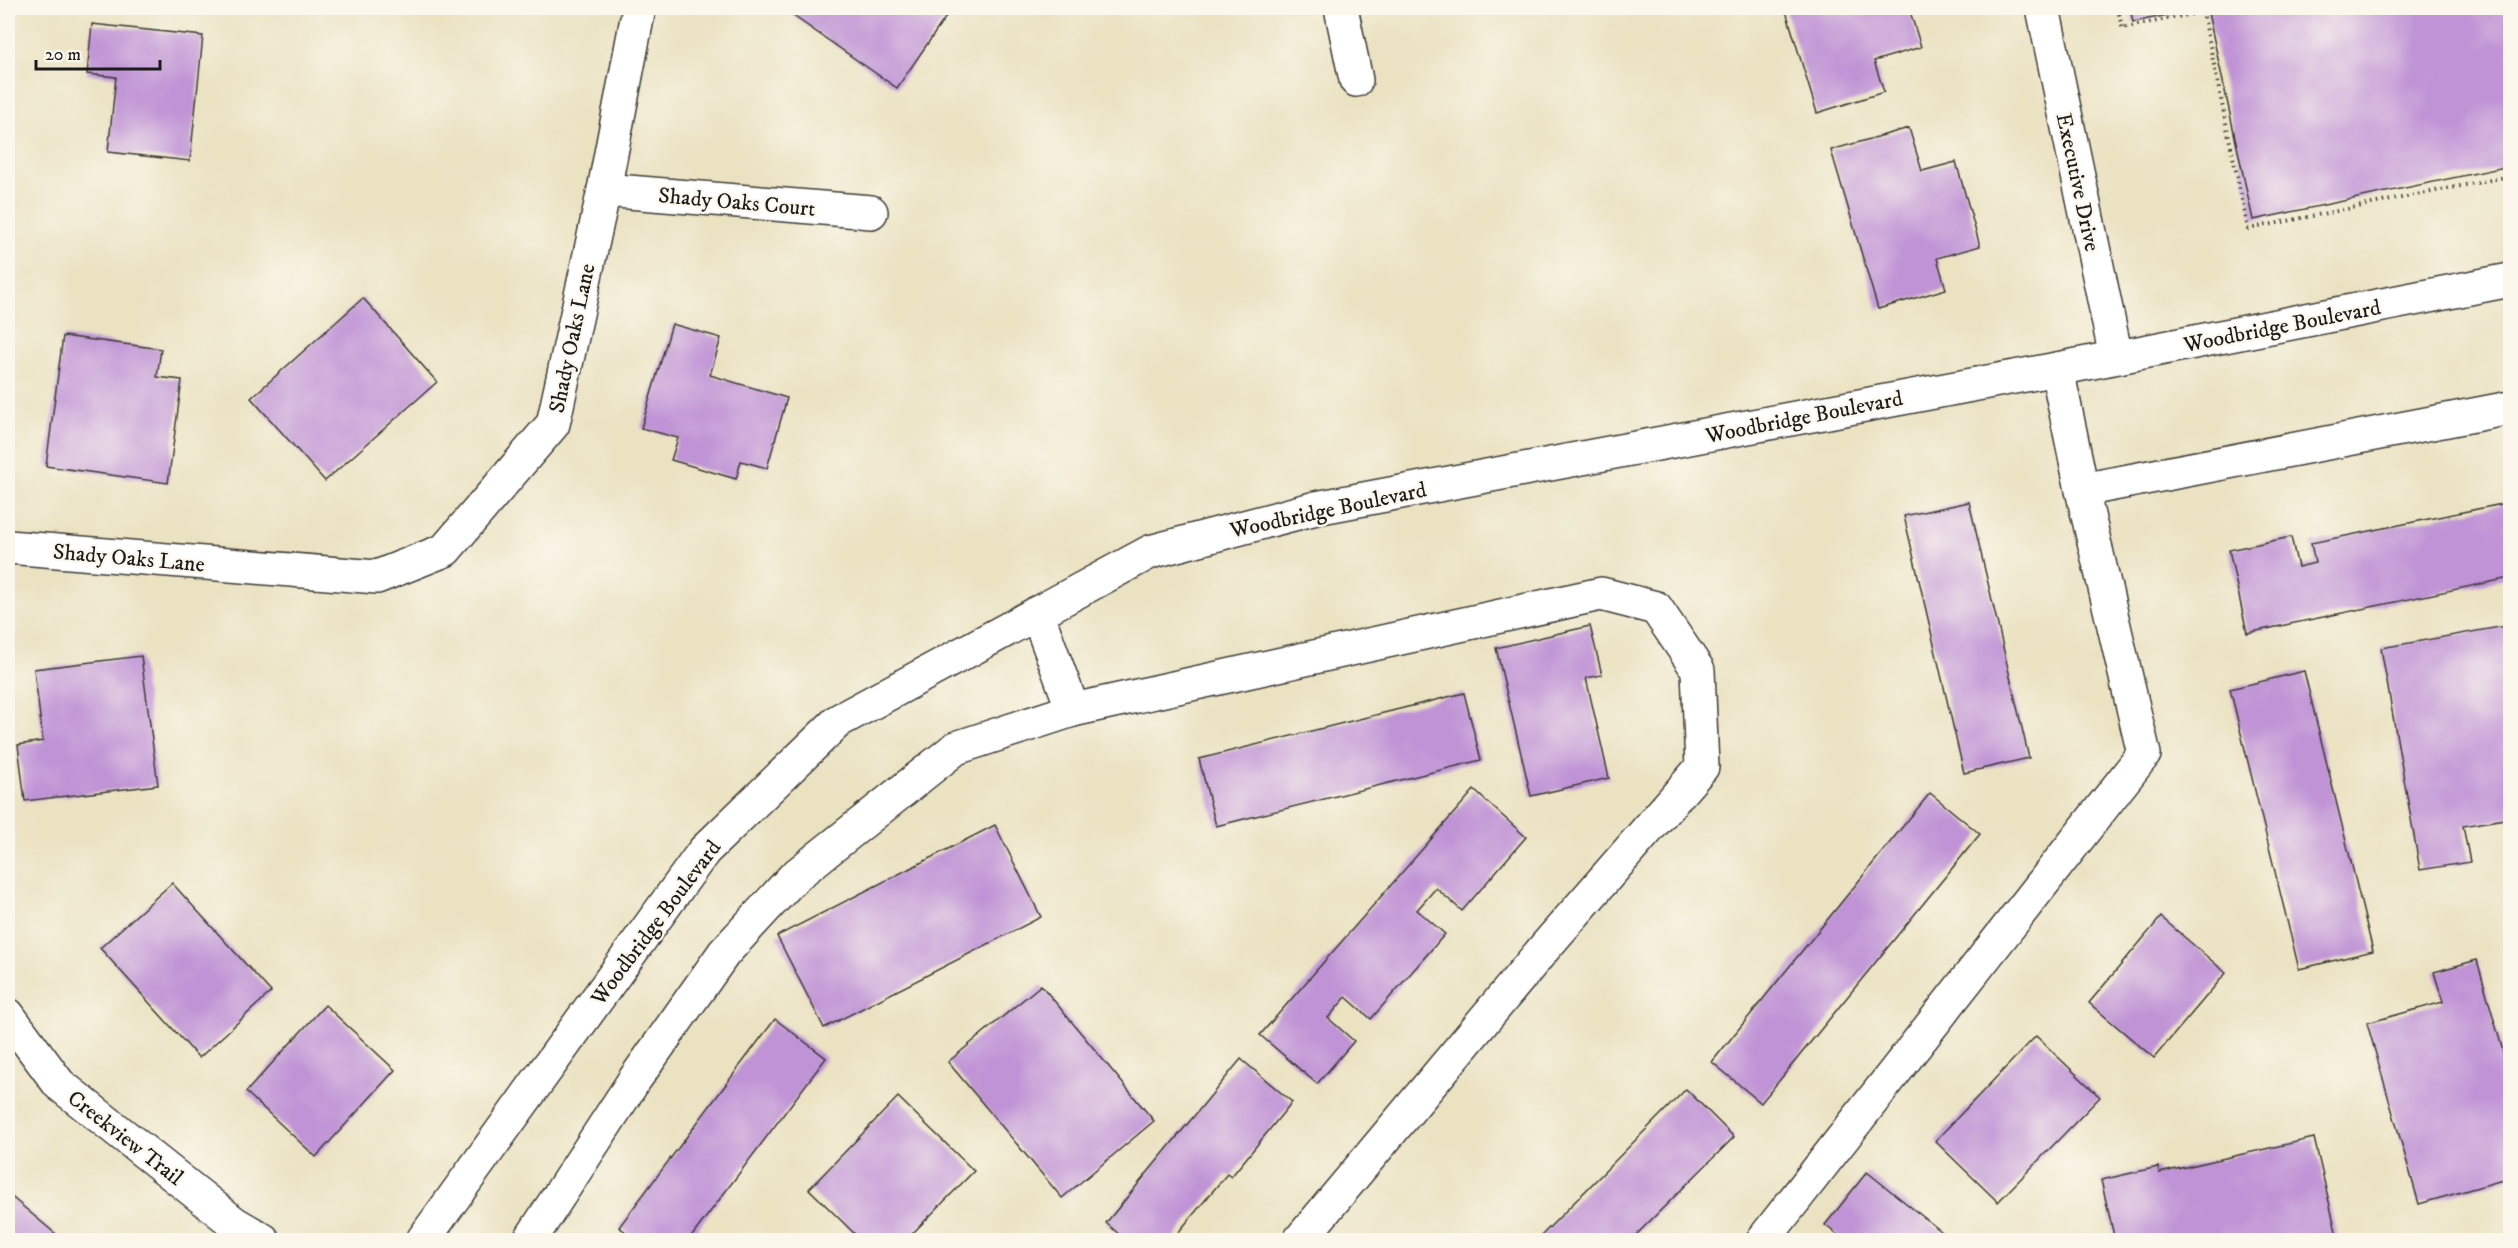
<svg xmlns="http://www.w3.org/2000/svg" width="2518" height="1248" font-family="'IM FELL DW Pica',serif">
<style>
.building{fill:#bf93d5}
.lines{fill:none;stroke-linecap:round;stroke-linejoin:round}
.minor-casing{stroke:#3b3a35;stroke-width:36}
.path{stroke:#3b3a35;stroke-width:4;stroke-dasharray:1.5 4.5;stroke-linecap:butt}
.minor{stroke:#fff;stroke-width:33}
.labels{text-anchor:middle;stroke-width:4.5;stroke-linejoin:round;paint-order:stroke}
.street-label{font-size:22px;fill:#1c1c1c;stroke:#fbf7ec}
</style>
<rect width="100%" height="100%" fill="#fbf7ec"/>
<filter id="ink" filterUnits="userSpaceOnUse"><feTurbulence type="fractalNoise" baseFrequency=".0167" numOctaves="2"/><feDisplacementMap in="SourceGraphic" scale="12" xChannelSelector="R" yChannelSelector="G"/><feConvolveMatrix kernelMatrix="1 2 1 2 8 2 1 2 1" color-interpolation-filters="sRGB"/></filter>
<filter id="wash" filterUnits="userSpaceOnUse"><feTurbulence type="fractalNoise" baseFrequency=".008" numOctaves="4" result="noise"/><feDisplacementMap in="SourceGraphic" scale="24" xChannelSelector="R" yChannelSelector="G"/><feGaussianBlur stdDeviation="1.35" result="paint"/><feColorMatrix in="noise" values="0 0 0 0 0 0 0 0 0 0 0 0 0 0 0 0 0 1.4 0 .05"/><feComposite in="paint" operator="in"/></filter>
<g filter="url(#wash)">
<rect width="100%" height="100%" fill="#ebe2c2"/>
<g id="blocks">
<g class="building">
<path d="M782,8H952L897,88Z"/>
<path d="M1785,8H1909L1921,47L1874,61L1884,92L1817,113Z"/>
<path d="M2130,8H2199V9L2133,22Z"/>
<path d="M2207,8H2510V166L2253,220Z"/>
<path d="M92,24L203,36L190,161L108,152L116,77L87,74Z"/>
<path d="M1909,128L1922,171L1956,162L1980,246L1937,258L1946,289L1878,309L1831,150Z"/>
<path d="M363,298L437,382L325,481L251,398Z"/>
<path d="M672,324L721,338L710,375L787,398L767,468L741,461L736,479L671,460L678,438L641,428Z"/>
<path d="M63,336L161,349L157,377L182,380L168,483L46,466Z"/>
<path d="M1969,502L2029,758L1964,773L1904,516Z"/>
<path d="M2507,503L2510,519V578L2247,633L2229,550L2291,537L2298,567L2315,563L2311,543Z"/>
<path d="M1590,626L1602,675L1586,678L1609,778L1531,796L1496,648Z"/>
<path d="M2505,626L2510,658V818L2463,826L2470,862L2420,870L2381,648Z"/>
<path d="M141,656L158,785L25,801L18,745L43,741L34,669Z"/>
<path d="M2304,671L2373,951L2299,969L2230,689Z"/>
<path d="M1464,693L1481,760L1216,826L1199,759Z"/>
<path d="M1474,790L1526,837L1462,911L1436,888L1417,910L1445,934L1371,1019L1346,997L1328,1018L1354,1041L1317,1084L1260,1035Z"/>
<path d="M1930,793L1980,834L1761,1103L1712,1062Z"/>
<path d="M995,825L1041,917L824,1028L777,936Z"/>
<path d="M172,883L271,992L199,1058L100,948Z"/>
<path d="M2161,917L2226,973L2154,1058L2089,1003Z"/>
<path d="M2477,960L2510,1076V1178L2419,1204L2367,1023L2443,1002L2434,972Z"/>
<path d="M1041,985L1154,1121L1062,1198L948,1062Z"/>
<path d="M325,1005L395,1070L316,1157L246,1092Z"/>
<path d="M775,1019L826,1058L689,1240H637L619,1227Z"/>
<path d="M2036,1036L2100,1097L1998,1202L1935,1141Z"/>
<path d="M1241,1059L1292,1102L1231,1177L1227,1174L1172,1240H1126L1106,1223Z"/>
<path d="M1686,1089L1734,1137L1631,1240H1537Z"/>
<path d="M898,1097L974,1171L906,1240H861L809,1189Z"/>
<path d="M2314,1138L2338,1240H2115L2101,1180L2158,1167L2159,1173Z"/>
<path d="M1867,1172L1952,1240H1844L1825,1225Z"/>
<path d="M8,1194L63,1240H8Z"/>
</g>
</g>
</g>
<g filter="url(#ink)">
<use href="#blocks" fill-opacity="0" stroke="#3b3a35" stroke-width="1.5"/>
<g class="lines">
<g class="minor-casing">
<g id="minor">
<path d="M1341,8L1356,80"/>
<path d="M2043,8L2116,357"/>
<path d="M604,190L871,212"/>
<path d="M2082,490L2510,408"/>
<path d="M8,547L377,577L445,550L553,424L604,190L639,8"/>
<path d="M1037,613L1073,710"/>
<path d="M8,1015L59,1084L234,1223L263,1240"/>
<path d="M423,1240L704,851L838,721L1150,552L1316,508L2057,369L2510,280"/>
<path d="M530,1240L635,1079L724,953L794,877L956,748L1073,710L1601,594L1656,608L1698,670L1702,767L1546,946L1300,1240"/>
<path d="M1763,1240L2144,754L2082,490L2057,369"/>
</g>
</g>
<path class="path" d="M2118,8L2122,28L2203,12L2248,229L2510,176"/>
<use href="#minor" class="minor"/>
</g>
</g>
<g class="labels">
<g class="street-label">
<text transform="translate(2079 182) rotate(78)" y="8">Executive Drive</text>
<text transform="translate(737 201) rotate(5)" y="8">Shady Oaks Court</text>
<text transform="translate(2282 325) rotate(-11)" y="8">Woodbridge Boulevard</text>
<text transform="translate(571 338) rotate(-78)" y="8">Shady Oaks Lane</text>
<text transform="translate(1804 416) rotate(-11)" y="8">Woodbridge Boulevard</text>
<text transform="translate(1328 509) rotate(-12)" y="8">Woodbridge Boulevard</text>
<text transform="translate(129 557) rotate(5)" y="8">Shady Oaks Lane</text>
<text transform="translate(655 922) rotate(-53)" y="8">Woodbridge Boulevard</text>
<text transform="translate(126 1137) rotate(38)" y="8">Creekview Trail</text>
</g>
</g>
<rect width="2518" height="1248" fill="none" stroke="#fbf7ec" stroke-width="30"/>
<path d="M36 60v9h124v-9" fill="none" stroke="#1c1c1c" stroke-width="3"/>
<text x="45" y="60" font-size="18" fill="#1c1c1c" stroke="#fbf7ec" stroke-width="4.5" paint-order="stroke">20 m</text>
</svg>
